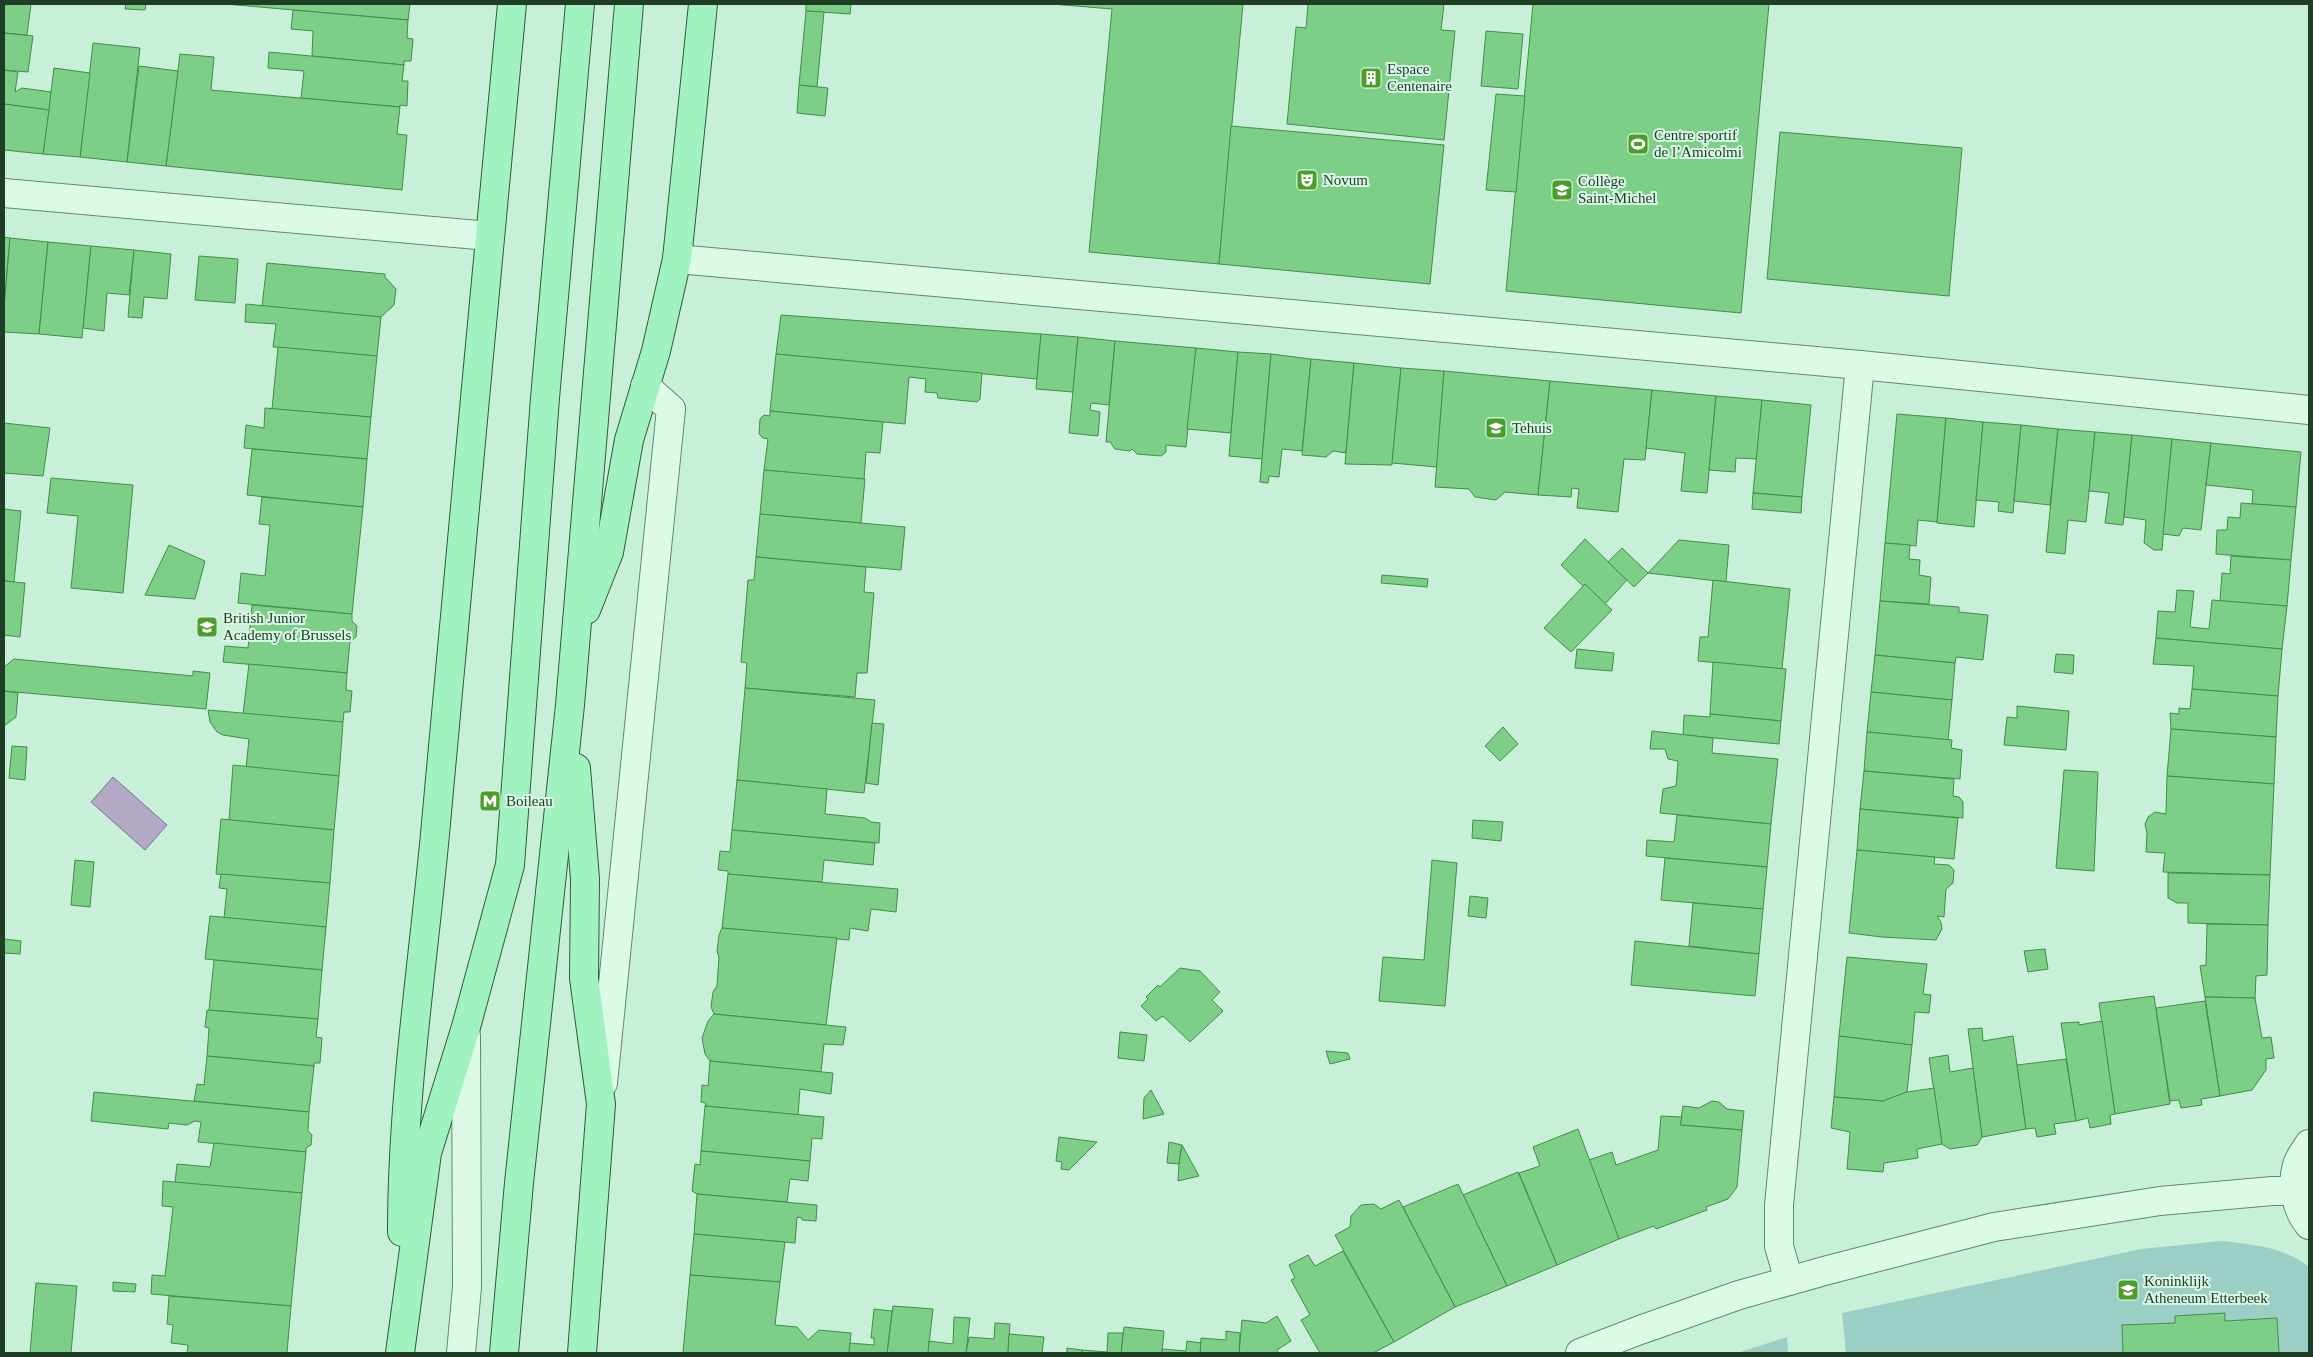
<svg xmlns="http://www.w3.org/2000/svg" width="2313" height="1357" font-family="'Times New Roman',serif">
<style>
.green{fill:#9bcfc6}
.water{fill:#b4a9c4;stroke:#806f93}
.building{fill:#7dcf88;stroke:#418d49}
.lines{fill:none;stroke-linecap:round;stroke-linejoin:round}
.minor-casing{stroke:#5c8d68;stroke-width:30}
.major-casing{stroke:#305b38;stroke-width:30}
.minor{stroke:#dcfae8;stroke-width:28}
.major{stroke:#a0f3c1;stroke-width:28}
.labels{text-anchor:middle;stroke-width:4;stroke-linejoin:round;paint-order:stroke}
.poi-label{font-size:15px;fill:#203d26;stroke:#d8f7e5;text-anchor:start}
</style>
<rect width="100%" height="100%" fill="#c8f0d8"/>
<g class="green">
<path d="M2221,1241C2251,1244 2285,1247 2309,1267V1353H2279L2277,1318L2225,1321V1314L2175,1323L2122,1325L2123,1353H1846L1842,1313L2141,1249Z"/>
<path d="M1787,1337L1788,1353H1737Z"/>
</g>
<path class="water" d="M113,777L167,825L145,850L91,802Z"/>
<g class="building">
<path d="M4,4H31L27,35L4,33Z"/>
<path d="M126,4H146L145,10L125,9Z"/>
<path d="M225,4H410L408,20Z"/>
<path d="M806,4H851L850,14L806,11Z"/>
<path d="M1051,4H1243L1219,264L1089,252L1112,9Z"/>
<path d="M1308,4H1444L1441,30L1455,31L1444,140L1287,124L1296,27L1306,28Z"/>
<path d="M1533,4H1769L1741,313L1506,291Z"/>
<path d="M293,10L408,20L407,38L413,39L411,61H404V65L312,56L313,31L291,29Z"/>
<path d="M806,11L824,12L817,87L799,85Z"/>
<path d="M1486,31L1523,34L1518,89L1481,86Z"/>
<path d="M4,33L33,36L28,72L4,70Z"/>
<path d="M93,43L140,48L127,162L80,157Z"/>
<path d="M269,52L404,65L402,81H408L407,106L400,105V107L301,98L304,71L268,68Z"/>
<path d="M180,54L214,57L211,90L400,107L397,134L407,135L402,190L166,166Z"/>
<path d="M139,66L178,71L166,166L127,162Z"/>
<path d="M54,68L90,73L80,157L43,154Z"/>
<path d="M4,70L18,72L15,92L22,88L51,92L49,110L4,104Z"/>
<path d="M799,85L828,88L825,116L797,113Z"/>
<path d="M1496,94L1525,96L1516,192L1486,190Z"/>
<path d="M4,104L49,110L43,154L4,150Z"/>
<path d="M1231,126L1444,145L1430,284L1219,264Z"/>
<path d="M1780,132L1962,148L1949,296L1767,279Z"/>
<path d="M4,237L10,238L4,308Z"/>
<path d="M10,238L48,242L39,334L4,332V308Z"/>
<path d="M48,242L91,246L82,338L39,334Z"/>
<path d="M91,246L134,250L129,295L107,293L104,331L83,328Z"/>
<path d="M134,250L171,254L167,299L144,297L142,318L128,317Z"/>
<path d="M199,256L238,259L235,303L195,300Z"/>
<path d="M267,263L385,274V277L396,289L394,305L381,317L262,306Z"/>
<path d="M246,304L381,317L377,356L273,347L276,324L245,322Z"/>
<path d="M781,315L1041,334L1037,379L776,354Z"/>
<path d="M1041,334L1078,337L1073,392L1036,389Z"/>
<path d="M1078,337L1115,341L1109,405L1091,403L1090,410L1100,412L1098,436L1069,433Z"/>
<path d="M1115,341L1196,348L1186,447L1166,445V452L1161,456L1137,454L1132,449L1130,451L1115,449L1110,442H1106Z"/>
<path d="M278,347L377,356L371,417L272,409Z"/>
<path d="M1196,348L1238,352L1231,433L1187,429Z"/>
<path d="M1238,352L1271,354L1262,459L1229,456Z"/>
<path d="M776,354L982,373L980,399L977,402L938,398L937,393L925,392L926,379L909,377L905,424L770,411Z"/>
<path d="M1271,354L1311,359L1302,451L1282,449L1279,477L1269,476L1268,483L1260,482Z"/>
<path d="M1311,359L1354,363L1346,453L1333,451L1326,457L1302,455Z"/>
<path d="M1354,363L1401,368L1392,465L1345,464Z"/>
<path d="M1401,368L1444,371L1437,467L1392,463Z"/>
<path d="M1444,371L1550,381L1538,495L1505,492L1496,500L1475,497L1469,489L1435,487Z"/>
<path d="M1550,381L1652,390L1645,460L1624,459L1618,512L1577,508L1579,489L1572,488L1571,497L1538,495Z"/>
<path d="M1652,390L1716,396L1707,493L1681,491L1685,453L1646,448Z"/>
<path d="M1716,396L1762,400L1757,459L1736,458L1735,472L1709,470Z"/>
<path d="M1762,400L1811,405L1802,497L1753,493Z"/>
<path d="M265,408L371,417L367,459L244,448L246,425L264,428Z"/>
<path d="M770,411L883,422L880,453L866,452L864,480L764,470L768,439L763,438L759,434L760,419L764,415L770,416Z"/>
<path d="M1897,414L1946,418L1937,522L1918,520L1916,546L1885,543Z"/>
<path d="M1946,418L1983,422L1974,527L1937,523Z"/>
<path d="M1983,422L2021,425L2013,513L1998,511L1999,502L1976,500Z"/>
<path d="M4,423L50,428L43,476L4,473Z"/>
<path d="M2021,425L2058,429L2050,505L2014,501Z"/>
<path d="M2058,429L2095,432L2086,522L2068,520L2065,554L2046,552Z"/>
<path d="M2095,432L2132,435L2123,525L2105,523L2109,493L2089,491Z"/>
<path d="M2132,435L2172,439L2162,550H2154L2144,543L2146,520L2124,517Z"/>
<path d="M2172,439L2211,443L2201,530L2183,528L2179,536L2163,534Z"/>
<path d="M2211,443L2301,452L2296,507L2252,504L2253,490L2206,485Z"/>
<path d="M252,449L367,459L363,507L247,495Z"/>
<path d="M764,470L865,479L861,523L760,514Z"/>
<path d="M51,478L133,485L123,593L71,588L78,516L47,513Z"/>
<path d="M1753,493L1802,497L1801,513L1752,509Z"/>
<path d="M262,497L363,507L352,614L238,603L241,573L265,576L270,525L259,524Z"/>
<path d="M2241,503L2296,507L2291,560L2216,554L2217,530H2227L2228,517L2240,518Z"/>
<path d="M4,509L21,511L14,582L4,581Z"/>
<path d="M760,514L905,527L901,570L756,557Z"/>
<path d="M1585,539L1627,580L1605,604L1585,584L1583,586L1561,565Z"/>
<path d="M1679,540L1729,545L1726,582L1648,573Z"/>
<path d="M1885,543L1910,545L1909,559L1920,560L1919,575L1931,577L1929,604L1880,601Z"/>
<path d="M169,545L205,561L195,599L145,595Z"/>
<path d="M1622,548L1648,573L1634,587L1608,562Z"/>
<path d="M2231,556L2291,560L2287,606L2220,601L2222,573L2230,574Z"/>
<path d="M756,557L866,567L864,592L874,593L867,673H857L855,697L745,688L747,663L741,662L748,580H754Z"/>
<path d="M1382,575L1428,579L1427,587L1381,583Z"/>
<path d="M1713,580L1790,589L1782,669L1698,661L1700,637H1708Z"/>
<path d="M4,581L25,583L20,637L4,635Z"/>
<path d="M1585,584L1612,610L1571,652L1544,628Z"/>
<path d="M2177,590L2194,591L2190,627L2209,629L2212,600L2287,606L2282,649L2156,638L2158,611L2175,612Z"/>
<path d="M1880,601L1959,607V612L1988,615L1983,660L1956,657L1955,663L1875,655Z"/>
<path d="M252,605L352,614V621L357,626L356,637L350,641L347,673L223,662L225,646L248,648Z"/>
<path d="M2156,638L2282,649L2278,696L2192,689L2194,666L2153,664Z"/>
<path d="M1577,649L1614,653L1612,671L1575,668Z"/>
<path d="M2056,654L2074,655L2073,674L2054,672Z"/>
<path d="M1875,655L1955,663L1952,700L1871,692Z"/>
<path d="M14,659L193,676V671L210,673L206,709L4,691V667Z"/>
<path d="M1713,662L1786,669L1781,721L1710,714Z"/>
<path d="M249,664L347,673L346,690L352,691L350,712H344L343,722L243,714Z"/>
<path d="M745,688L875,700L864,793L737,780Z"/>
<path d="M2192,689L2278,696L2276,737L2171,729L2170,713L2179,714V708L2190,709Z"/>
<path d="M4,691L18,693L16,717L4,726Z"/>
<path d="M1871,692L1952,700L1948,740L1867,732Z"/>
<path d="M2017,706L2069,711L2066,750L2004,745L2007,717L2017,718Z"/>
<path d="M208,710L343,722L339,776L246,768L249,739L223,735L217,732L210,722Z"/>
<path d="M1710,714L1781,721L1779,744L1683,735L1684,715L1710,717Z"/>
<path d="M872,723L884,724L878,785L866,783Z"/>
<path d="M1503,727L1518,744L1500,761L1485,746Z"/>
<path d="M2171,729L2276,737L2274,784L2167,776Z"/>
<path d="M1652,731L1713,738L1712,753L1778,759L1771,824L1660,813L1663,789L1676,786L1678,761L1668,759L1665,749H1650Z"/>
<path d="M1867,732L1952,740L1951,748L1962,750L1960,779L1864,771Z"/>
<path d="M12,746L27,747L25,780L9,778Z"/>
<path d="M233,765L339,776L334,830L229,820Z"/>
<path d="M2064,770L2098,772L2094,871L2056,868Z"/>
<path d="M1864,771L1954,779L1953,796L1959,797L1963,802V818L1860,809Z"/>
<path d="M2167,776L2274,784L2270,875L2163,872L2165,853L2146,852L2147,833L2145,824L2148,817L2155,812L2166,814Z"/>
<path d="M737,780L827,789L825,814L865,818L871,822L880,823L879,843L732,830Z"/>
<path d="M1860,809L1958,818L1954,859L1857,850Z"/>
<path d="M1677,815L1771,824L1767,867L1646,856L1647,840L1674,842Z"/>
<path d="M221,819L334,830L330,883L216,874Z"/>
<path d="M1473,820L1503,822L1501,841L1472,838Z"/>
<path d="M732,830L875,843L873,865L824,860L822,882L728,874V871L718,870L720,851L730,852Z"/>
<path d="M1857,850L1935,857L1934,864L1949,865L1954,870L1953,883L1946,889L1944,917L1937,916L1941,922L1942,929L1936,940L1882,937L1849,933Z"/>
<path d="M1665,858L1767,867L1763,909L1661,900Z"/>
<path d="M75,860L94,862L90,907L71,905Z"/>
<path d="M1432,860L1457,863L1445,1006L1379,1001L1383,957L1424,960Z"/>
<path d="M2168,873L2270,875L2268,925L2188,923V903H2177L2168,898Z"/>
<path d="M221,874L330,883L326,927L224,918L227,889L219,888Z"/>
<path d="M728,874L898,889L896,912L871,909L868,931L850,928L849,940L722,928Z"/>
<path d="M1470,896L1488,898L1486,918L1468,916Z"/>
<path d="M1693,903L1763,909L1759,954L1689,946Z"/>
<path d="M210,916L326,927L322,970L205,959Z"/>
<path d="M2207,924L2268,925L2267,975L2256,976L2255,998L2205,997L2200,966L2206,965Z"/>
<path d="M722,928L837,938L826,1025L714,1014L711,1007L713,992L717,986L719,957L717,951L719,935Z"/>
<path d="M4,939L21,941L20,954L4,953Z"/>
<path d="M1635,941L1759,954L1755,996L1631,985Z"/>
<path d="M2045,949L2048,969L2028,972L2024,951Z"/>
<path d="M1847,957L1927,964L1923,994L1931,995L1929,1013L1915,1012L1912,1045L1839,1036Z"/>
<path d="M214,960L322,970L318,1019L209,1010Z"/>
<path d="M1180,968L1200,971L1220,992L1212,1000L1223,1011L1190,1042L1163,1016L1156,1021L1141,1006L1148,999L1146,997L1158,985L1160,987Z"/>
<path d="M2154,996L2170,1104L2115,1114L2099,1003Z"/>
<path d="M2205,997L2255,998L2262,1038L2271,1037L2274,1058L2266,1059V1070L2252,1090L2220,1096Z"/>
<path d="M2205,1001L2220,1096L2201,1099L2202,1105L2181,1108L2179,1100L2170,1101L2156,1008Z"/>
<path d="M207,1010L318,1019L316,1037L322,1038L320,1063H314V1066L207,1056L209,1028L205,1027Z"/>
<path d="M714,1014L846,1027L843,1045L824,1044L821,1072L710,1061L705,1054L702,1038L708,1021Z"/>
<path d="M2102,1021L2115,1114L2110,1115L2111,1124L2090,1128L2088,1118L2076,1121L2061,1023L2079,1022V1025Z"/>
<path d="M1982,1028L1983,1041L2013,1036L2026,1129L1982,1137L1968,1029Z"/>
<path d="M1120,1032L1147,1035L1144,1061L1118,1058Z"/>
<path d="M1839,1036L1912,1045L1907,1092L1883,1101L1834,1097Z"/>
<path d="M1326,1051L1348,1053L1350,1059L1330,1064Z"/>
<path d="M1948,1055L1950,1072L1973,1068L1982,1137L1977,1145L1950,1149L1942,1144L1929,1058Z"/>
<path d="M207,1056L314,1066L309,1112L194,1101L197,1084L204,1085Z"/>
<path d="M2066,1059L2076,1121L2054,1124L2056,1134L2037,1137L2035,1128L2026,1129L2017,1065Z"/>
<path d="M710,1061L833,1073L831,1094L800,1089L798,1115L705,1106L706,1103L701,1102L702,1085L708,1086Z"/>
<path d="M1934,1088L1942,1144L1917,1149L1918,1158L1884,1163L1883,1172L1847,1169L1850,1132L1831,1128L1834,1097L1883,1101L1907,1092Z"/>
<path d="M1151,1090L1164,1114L1143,1119L1144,1098Z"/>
<path d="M94,1092L309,1112L308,1131L312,1135L311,1145L306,1148V1152L198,1142L201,1122L195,1121L187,1125L169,1123L168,1129L91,1121Z"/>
<path d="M1712,1101L1719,1102L1727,1109L1744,1111L1742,1130L1680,1125L1683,1106L1699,1108Z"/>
<path d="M705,1106L824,1117L822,1139L812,1138L810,1161L701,1151Z"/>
<path d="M1661,1116L1682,1117L1680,1125L1742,1130L1737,1187L1728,1199L1706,1207L1707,1210L1656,1229L1654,1226L1619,1239L1589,1160L1612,1152L1616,1165L1658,1150Z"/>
<path d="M1578,1129L1619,1239L1557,1265L1519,1173L1540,1166L1533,1147Z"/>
<path d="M1059,1137L1097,1142L1069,1170L1061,1169L1062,1162L1056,1161Z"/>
<path d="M1169,1142L1182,1145L1179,1164L1167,1163Z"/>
<path d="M214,1143L306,1152L302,1193L175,1183L177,1164L210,1167Z"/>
<path d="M1182,1145L1199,1176L1178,1181L1179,1164Z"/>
<path d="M701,1151L810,1161L808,1181L790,1179L787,1202L697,1194L692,1191L695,1164L700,1165Z"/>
<path d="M1518,1172L1557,1265L1507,1286L1463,1195Z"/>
<path d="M163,1181L302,1193L291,1306L151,1294L152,1275L165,1276L173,1207L162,1206Z"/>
<path d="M1458,1184L1507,1286L1455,1307L1403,1207Z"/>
<path d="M697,1194L817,1205L816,1221L802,1220V1218L797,1217L795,1243L694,1234Z"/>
<path d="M1399,1200L1455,1307L1394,1342L1335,1235L1350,1227L1351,1216L1361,1205L1374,1204L1381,1209Z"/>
<path d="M694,1234L785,1242L780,1282L690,1275Z"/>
<path d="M1343,1251L1394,1342L1373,1353H1320L1301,1320L1310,1315L1291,1280L1295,1278L1289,1265L1308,1255L1315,1266Z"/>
<path d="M690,1275L780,1282L775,1325L797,1327L808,1340L819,1330L851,1333L849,1353H683Z"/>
<path d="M113,1282L136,1284L135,1292L113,1291Z"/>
<path d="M36,1283L77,1286L71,1353H30Z"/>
<path d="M169,1296L291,1306L287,1353H187L188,1345L171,1343L173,1325L167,1324Z"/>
<path d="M893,1306L933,1309L928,1353H887Z"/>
<path d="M874,1309L892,1311L887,1353H849L850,1343L874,1345V1338H871Z"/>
<path d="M2225,1313V1321L2277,1318L2279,1353H2123L2122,1325L2175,1323V1316Z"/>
<path d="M1277,1316L1291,1341L1277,1350L1278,1353H1239L1242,1320L1266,1323Z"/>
<path d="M954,1317L970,1318L966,1353H928L929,1341L953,1344Z"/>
<path d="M995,1323L1010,1324L1008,1353H966L969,1337L994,1339Z"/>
<path d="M1124,1327L1164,1331L1162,1353H1121Z"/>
<path d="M1226,1331L1240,1333L1239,1353H1200L1201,1338L1226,1340Z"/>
<path d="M1108,1333H1123L1121,1353H1082V1350L1107,1352Z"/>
<path d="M1009,1334L1044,1337L1042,1353H1008Z"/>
<path d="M1187,1341L1201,1343L1200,1353H1162V1349L1186,1351Z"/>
<path d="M1067,1348L1082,1350V1353H1067Z"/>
</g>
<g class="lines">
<g class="minor-casing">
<g id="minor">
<path d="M4,193L489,236"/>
<path d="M677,259L1860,365L2309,410"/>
<path d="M603,1083L671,409L645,386"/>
<path d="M2309,1144C2305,1150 2299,1158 2297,1165C2291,1185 2296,1209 2309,1225"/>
<path d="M1789,1281L1779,1246V1205L1860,365"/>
<path d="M461,1353L467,1287L466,1036"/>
<path d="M1580,1353L1640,1330L1739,1295L1828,1270L1994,1227L2160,1201L2272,1191H2294"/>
</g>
</g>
<g class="major-casing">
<g id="major">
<path d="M586,610L609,552L629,440L656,351L677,259L703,4"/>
<path d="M576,768L585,879L584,978L601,1104L582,1353"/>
<path d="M402,1232C402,1091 425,952 437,812C462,543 486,273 512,4"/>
<path d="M400,1353L427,1153L466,1027L510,865L545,398L580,4"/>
<path d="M504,1353L519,1183L570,705L629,4"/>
</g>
</g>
<use href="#minor" class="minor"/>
<use href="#major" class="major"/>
</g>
<defs>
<g id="building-square" transform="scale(1.125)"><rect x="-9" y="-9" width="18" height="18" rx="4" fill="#4c9d2a" stroke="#d8f7e5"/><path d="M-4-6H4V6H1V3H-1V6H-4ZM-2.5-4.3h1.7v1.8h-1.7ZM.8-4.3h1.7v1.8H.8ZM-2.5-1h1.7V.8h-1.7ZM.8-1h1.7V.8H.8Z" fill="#fff"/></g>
<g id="stadium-square" transform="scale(1.125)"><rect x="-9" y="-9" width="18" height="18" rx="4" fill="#4c9d2a" stroke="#d8f7e5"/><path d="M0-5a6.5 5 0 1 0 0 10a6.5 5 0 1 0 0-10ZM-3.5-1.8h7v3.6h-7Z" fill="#fff"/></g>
<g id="theatre-square" transform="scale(1.125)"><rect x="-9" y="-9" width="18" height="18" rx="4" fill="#4c9d2a" stroke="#d8f7e5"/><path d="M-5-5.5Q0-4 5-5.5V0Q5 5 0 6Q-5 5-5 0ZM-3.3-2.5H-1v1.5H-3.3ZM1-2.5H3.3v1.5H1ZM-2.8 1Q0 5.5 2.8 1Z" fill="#fff"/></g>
<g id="school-square" transform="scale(1.125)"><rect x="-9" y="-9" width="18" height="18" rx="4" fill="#4c9d2a" stroke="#d8f7e5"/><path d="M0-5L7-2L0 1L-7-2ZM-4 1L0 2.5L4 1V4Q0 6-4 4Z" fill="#fff"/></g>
<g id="metro-square" transform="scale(1.125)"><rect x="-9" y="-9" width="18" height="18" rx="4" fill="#4c9d2a" stroke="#d8f7e5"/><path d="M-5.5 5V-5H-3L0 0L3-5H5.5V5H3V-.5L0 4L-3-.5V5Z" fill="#fff"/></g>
</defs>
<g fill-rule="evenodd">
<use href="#building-square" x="1371" y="78"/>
<use href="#stadium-square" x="1638" y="144"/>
<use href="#theatre-square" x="1307" y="180"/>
<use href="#school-square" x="1562" y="190"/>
<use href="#school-square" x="1496" y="428"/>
<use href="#school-square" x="207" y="627"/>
<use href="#metro-square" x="490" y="801"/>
<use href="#school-square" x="2128" y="1290"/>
</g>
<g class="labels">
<g class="poi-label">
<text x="1387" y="74">Espace<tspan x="1387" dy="17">Centenaire</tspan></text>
<text x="1654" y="140">Centre sportif<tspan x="1654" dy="17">de l’Amicolmi</tspan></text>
<text x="1323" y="185">Novum</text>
<text x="1578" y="186">Collège<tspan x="1578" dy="17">Saint-Michel</tspan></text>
<text x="1512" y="433">Tehuis</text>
<text x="223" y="623">British Junior<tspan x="223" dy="17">Academy of Brussels</tspan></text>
<text x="506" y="806">Boileau</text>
<text x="2144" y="1286">Koninklijk<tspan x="2144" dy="17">Atheneum Etterbeek</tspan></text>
</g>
</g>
<rect width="2313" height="1357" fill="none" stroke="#203d26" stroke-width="10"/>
</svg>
